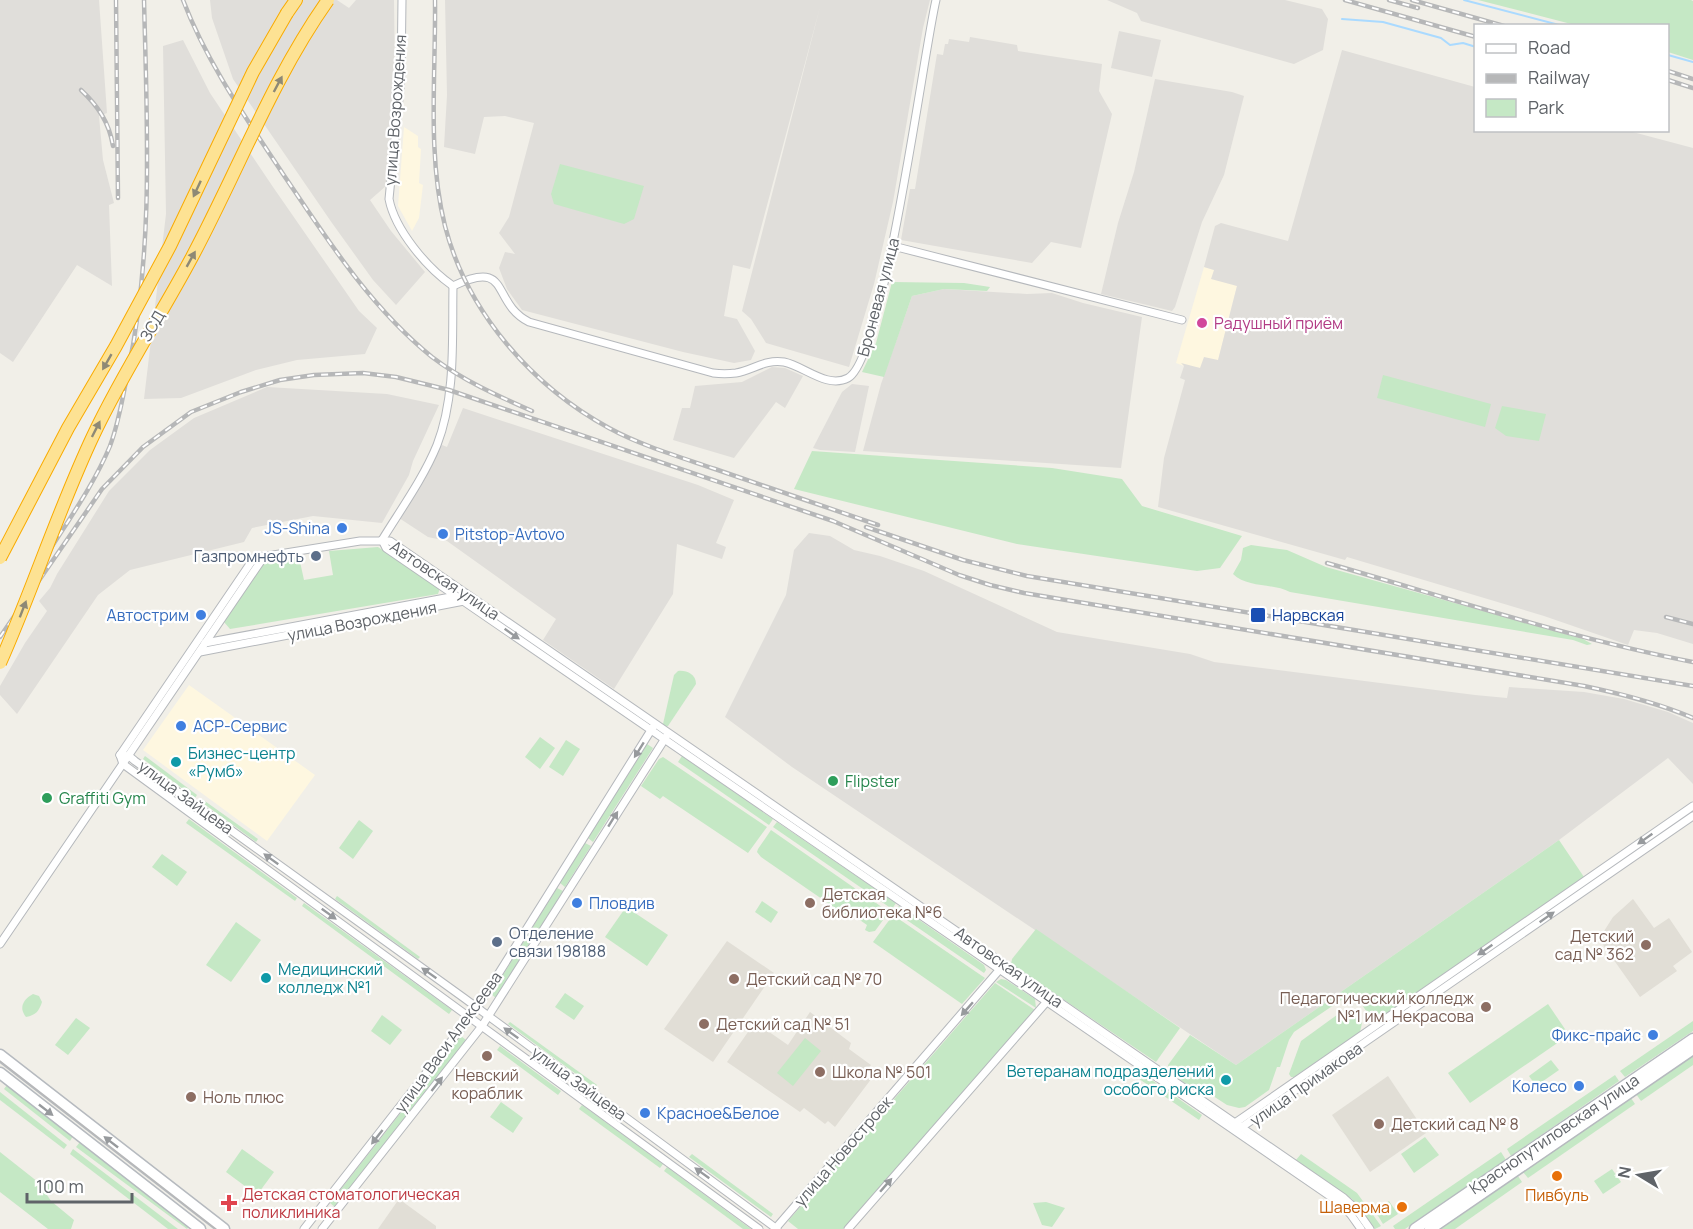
<svg xmlns="http://www.w3.org/2000/svg" width="1693" height="1229" font-family="Manrope,sans-serif">
<style>
.commercial{fill:#fef7e0}
.industrial{fill:#e0deda}
.education{fill:#e1ded6}
.green{fill:#c5e8c5}
.lines{fill:none;stroke-linecap:round;stroke-linejoin:round}
.stream{stroke:#aadaff;stroke-width:2}
.minor-casing{stroke:#b5b8bc;stroke-width:9}
.secondary-casing{stroke:#b6babf;stroke-width:13}
.motorway-casing{stroke:#f9ab00;stroke-width:14}
.minor{stroke:#fff;stroke-width:7}
.secondary{stroke:#fff;stroke-width:10}
.motorway{stroke:#fde293;stroke-width:12}
.tram{stroke:#b6b7b8;stroke-width:1.5}
.rail-casing{stroke:#b6b7b8;stroke-width:4.5}
.rail{stroke:#fff;stroke-width:2;stroke-dasharray:7;stroke-linecap:butt}
.motorway-bridge-casing{stroke:#f9ab00;stroke-width:14;stroke-linecap:butt}
.motorway-bridge{stroke:#fde293;stroke-width:12}
.oneway{fill:#8e8975}
.oneway2{fill:#979a9d}
.hotel-dot{fill:#d1479c;stroke:#fff;stroke-width:2}
.shop-dot{fill:#3f7fe0;stroke:#fff;stroke-width:2}
.service-dot{fill:#5c6f8a;stroke:#fff;stroke-width:2}
.transit-dot{fill:#1a4fb4;stroke:#fff;stroke-width:2}
.culture-dot{fill:#0f9aa8;stroke:#fff;stroke-width:2}
.leisure-dot{fill:#2e9e5b;stroke:#fff;stroke-width:2}
.education-dot{fill:#8d6e63;stroke:#fff;stroke-width:2}
.food-dot{fill:#e8710a;stroke:#fff;stroke-width:2}
.health-dot{fill:#e0444e;stroke:#fff;stroke-width:2}
.labels{text-anchor:middle;stroke-width:4.5;stroke-linejoin:round;paint-order:stroke}
.street-label{font-size:16px;fill:#5f6368;stroke:#fff}
.hotel-label{font-size:16px;fill:#b23c85;stroke:#fff;text-anchor:start}
.shop-label{font-size:16px;fill:#366cbe;stroke:#fff;text-anchor:end}
.service-label{font-size:16px;fill:#4e5e75;stroke:#fff;text-anchor:end}
.transit-label{font-size:16px;fill:#164399;stroke:#fff;text-anchor:start}
.culture-label{font-size:16px;fill:#0d838f;stroke:#fff;text-anchor:start}
.leisure-label{font-size:16px;fill:#27864d;stroke:#fff;text-anchor:start}
.education-label{font-size:16px;fill:#785e54;stroke:#fff;text-anchor:start}
.health-label{font-size:16px;fill:#be3a42;stroke:#fff;text-anchor:start}
.food-label{font-size:16px;fill:#c56008;stroke:#fff}
</style>
<rect width="100%" height="100%" fill="#f1efe8"/>
<g class="commercial">
<path d="M404,127L418,136V147L421,149L419,183L423,185L419,218L412,231L398,206Z"/>
<path d="M1204,267L1214,270L1237,286L1218,361L1201,368L1184,366L1176,363Z"/>
<path d="M189,685L315,775L267,841L143,750Z"/>
</g>
<g class="industrial">
<path d="M0,0H99L107,113L99,116L103,160L114,203L109,205L112,286L77,265L13,362L0,353Z"/>
<path d="M210,0H337L349,8L356,0H394L395,82L386,186L370,200L391,231L425,272L396,305L373,280L332,223L233,79L212,18Z"/>
<path d="M445,0H930L923,28L893,202L874,284L849,367L766,343L751,319L742,311L820,7L750,269L733,265L724,316L737,319L755,351L751,360L734,363L683,352L522,310L507,289L499,268L505,252L515,254L499,233L509,217L534,123L505,116L484,117L475,154L444,147L447,95Z"/>
<path d="M1107,0H1285L1322,9L1328,19L1323,50L1294,64L1141,21L1137,13Z"/>
<path d="M1119,31L1161,40L1152,77L1111,68Z"/>
<path d="M970,37L1017,45L1018,51L1102,64L1099,91L1112,114L1081,248L1051,242L1032,263L901,240L910,189H915L937,54L943,55L945,44H948L949,39L969,42Z"/>
<path d="M183,40L210,93L273,187L359,311L377,328L365,354L297,360L256,370L181,398L144,399L166,214L163,46Z"/>
<path d="M1342,50L1475,87L1476,130L1629,131L1693,148V644L1657,633L1634,630L1628,645L1544,616L1347,557L1345,560L1158,507L1164,458L1185,380L1180,378L1184,366L1181,363L1200,368L1204,357L1218,360L1237,286L1211,279L1214,270L1204,267L1215,226L1221,223L1288,241Z"/>
<path d="M1155,79L1232,92L1244,96L1224,175L1202,222L1175,307L1172,311L1101,294L1118,223L1134,172Z"/>
<path d="M944,289L1027,294L1052,293L1083,303L1142,317L1121,468L863,451L881,384L912,296Z"/>
<path d="M772,367L785,368L803,376L785,408L776,402L734,458L673,440L682,408H690L695,386L742,382Z"/>
<path d="M852,384L869,386L855,452L820,450L813,448L842,392Z"/>
<path d="M267,387L387,394L439,405L413,461L409,475L382,523L313,516L252,528L244,542L130,570L98,595L17,714L0,695V686L25,643L47,611L39,601L50,588L57,574L109,491L150,450L194,418Z"/>
<path d="M463,408L698,485L734,500L716,543L726,547L722,559L677,544L673,594L614,689L543,640L556,619L447,541L428,537L399,518L442,445L447,447Z"/>
<path d="M809,533L830,536L854,550L880,556L924,571L1057,632L1190,654L1214,662L1475,695L1507,698L1509,687L1584,692L1624,699L1668,712L1693,723V784L1668,758L1559,840L1236,1065L792,767L725,717L786,595L794,550Z"/>
</g>
<g class="education">
<path d="M1633,899L1654,928L1669,918L1692,952L1673,966L1677,971L1640,997L1599,939L1613,917Z"/>
<path d="M727,941L774,973L713,1062L664,1029Z"/>
<path d="M810,1012L851,1043L849,1049L871,1065L868,1069L875,1074L835,1127L828,1121L825,1124L804,1108L800,1112L727,1062L755,1022L788,1045Z"/>
<path d="M1388,1076L1426,1133L1370,1172L1332,1115Z"/>
<path d="M399,1199L436,1226V1229H378Z"/>
</g>
<g class="green">
<path d="M1478,0H1691L1693,1V60L1668,52V26L1575,25Z"/>
<path d="M560,164L644,186L634,219L624,224L554,204L551,194Z"/>
<path d="M892,282L964,283L990,287L987,291L944,289L912,296L884,377L862,372L876,343Z"/>
<path d="M1383,375L1491,404L1485,427L1377,398Z"/>
<path d="M1502,406L1546,414L1539,441L1506,436L1495,428Z"/>
<path d="M812,451L1052,468L1122,479L1142,506L1242,536L1220,568L1197,571L1017,544L794,489Z"/>
<path d="M1251,545L1287,550L1326,567L1583,639L1592,644L1587,645L1573,640L1290,592C1273,583 1247,588 1233,574L1241,560L1243,548Z"/>
<path d="M378,547L440,588L438,594L230,629L224,622L264,562L299,557L304,580L333,575L329,551Z"/>
<path d="M678,671C686,670 696,674 696,684L668,726L665,727L663,724L674,675Z"/>
<path d="M540,737L555,748L540,769L525,757Z"/>
<path d="M566,740L580,749L563,776L549,767Z"/>
<path d="M647,744L653,748L593,842L588,838Z"/>
<path d="M145,756L197,795L195,798L143,759Z"/>
<path d="M682,756L773,819L769,825L678,762Z"/>
<path d="M663,757L767,827L748,853L663,796L660,799L641,786L659,759Z"/>
<path d="M202,799L258,839L256,842L200,801Z"/>
<path d="M189,819L297,898L295,901L186,823Z"/>
<path d="M359,820L373,831L353,859L339,848Z"/>
<path d="M777,822L896,903L892,909L773,827Z"/>
<path d="M771,830L889,912L875,931L869,932L865,930L867,925L854,916L851,919L761,857L757,852L758,849Z"/>
<path d="M1559,840L1584,877L1378,1019L1369,1015L1353,992L1294,1032L1289,1040L1280,1067H1277L1269,1090L1245,1107L1239,1108L1227,1105L1207,1092L1204,1097L1168,1071V1065L1190,1035L1236,1065Z"/>
<path d="M585,843L591,846L565,887L560,883Z"/>
<path d="M162,854L187,872L177,886L152,867Z"/>
<path d="M557,888L563,891L496,998L491,994Z"/>
<path d="M337,896L420,957L418,959L335,899Z"/>
<path d="M762,901L778,912L771,923L755,912Z"/>
<path d="M304,903L452,1010L449,1014L302,906Z"/>
<path d="M899,906L984,965L986,970L984,973L895,912Z"/>
<path d="M626,907L668,935L647,966L605,937Z"/>
<path d="M893,915L985,978L962,1004L873,942Z"/>
<path d="M236,922L261,940L231,982L206,965Z"/>
<path d="M1036,929L1180,1028L1156,1062L1011,964L1012,959Z"/>
<path d="M1001,979L1006,980L1035,999L1036,1008L996,982Z"/>
<path d="M995,983L1035,1010L843,1229H798L788,1221Z"/>
<path d="M565,993L584,1006L574,1020L555,1007Z"/>
<path d="M33,994L39,996L42,1002C39,1011 36,1015 26,1017C18,1007 24,999 33,994Z"/>
<path d="M1548,1004L1569,1035L1470,1103L1448,1073Z"/>
<path d="M1347,1011L1357,1016L1362,1023L1360,1032L1294,1077H1291L1289,1074L1301,1041L1341,1012Z"/>
<path d="M382,1015L402,1030L390,1045L371,1031Z"/>
<path d="M76,1018L90,1028L68,1055L55,1045Z"/>
<path d="M1693,1021V1031L1625,1077L1620,1071Z"/>
<path d="M510,1022L597,1085L595,1088L508,1024Z"/>
<path d="M461,1036L466,1040L335,1207L330,1203Z"/>
<path d="M805,1038L821,1051L793,1086L777,1073Z"/>
<path d="M500,1046L561,1091L558,1095L497,1050Z"/>
<path d="M1693,1055V1065L1641,1101L1636,1094Z"/>
<path d="M1551,1060L1559,1070L1536,1086L1529,1076Z"/>
<path d="M1133,1067L1202,1115L1199,1120L1129,1072Z"/>
<path d="M1615,1075L1619,1081L1511,1156L1507,1149Z"/>
<path d="M7,1085L73,1136L70,1141L4,1089Z"/>
<path d="M0,1092L67,1145L64,1149L0,1100Z"/>
<path d="M1631,1098L1635,1104L1528,1178L1523,1172Z"/>
<path d="M501,1102L523,1118L513,1133L490,1117Z"/>
<path d="M582,1105L663,1164L660,1168L579,1109Z"/>
<path d="M1425,1137L1439,1155L1414,1173L1401,1154Z"/>
<path d="M80,1142L190,1225L187,1229L76,1147Z"/>
<path d="M73,1149L178,1229H168L70,1154Z"/>
<path d="M242,1149L274,1172L257,1195L226,1172Z"/>
<path d="M0,1152L38,1182L51,1184L47,1195L51,1201L74,1220L71,1229H48L0,1192Z"/>
<path d="M1501,1152L1506,1160L1405,1229H1395L1393,1226Z"/>
<path d="M692,1154L773,1214L771,1217L689,1157Z"/>
<path d="M1301,1154L1357,1193L1381,1226L1375,1229L1352,1199L1296,1160Z"/>
<path d="M667,1167L751,1229H743L664,1171Z"/>
<path d="M1612,1169L1621,1182L1603,1194L1594,1181Z"/>
<path d="M1518,1176L1522,1182L1455,1229H1441Z"/>
<path d="M1389,1201L1398,1214L1383,1224L1375,1211Z"/>
<path d="M1046,1202L1065,1208L1052,1227L1042,1225L1033,1203Z"/>
</g>
<g class="lines">
<g class="stream">
<path d="M1464,0L1563,26"/>
<path d="M1342,19L1383,22L1441,38L1450,45L1463,43L1476,47"/>
<path d="M1668,55L1693,62"/>
</g>
<g class="minor-casing">
<g id="minor">
<path d="M402,0L401,78L389,199C395,230 427,268 453,286"/>
<path d="M893,246L1182,320"/>
<path d="M453,286C512,258 490,302 529,322L713,373C721,374 728,374 736,373C753,370 765,359 784,362C804,366 827,389 848,378C884,359 923,55 936,0"/>
<path d="M382,540L386,548L1340,1203L1351,1215L1361,1229"/>
<path d="M382,540C401,509 423,479 437,445C456,396 452,338 453,286"/>
<path d="M205,643L456,596"/>
<path d="M200,652L464,601"/>
<path d="M120,755L254,558L360,541H390L1344,1198L1356,1209L1370,1229"/>
<path d="M120,755L129,756L135,761L464,998L777,1229"/>
<path d="M120,755L123,764L759,1229"/>
<path d="M0,944L261,561L260,556"/>
<path d="M1234,1128L1235,1123L1693,806"/>
<path d="M1239,1129L1693,816"/>
<path d="M304,1229L477,1008L653,727"/>
<path d="M322,1229L482,1026L666,737"/>
<path d="M775,1229L1001,968"/>
<path d="M848,1229L1050,998"/>
</g>
</g>
<g class="secondary-casing">
<g id="secondary">
<path d="M0,1055L224,1229"/>
<path d="M0,1073L200,1229"/>
<path d="M1415,1229L1693,1039"/>
<path d="M1430,1229L1693,1049"/>
</g>
</g>
<g class="motorway-casing">
<path id="motorway" d="M287,13L296,0"/>
</g>
<use href="#minor" class="minor"/>
<use href="#secondary" class="secondary"/>
<use href="#motorway" class="motorway"/>
<path class="tram" d="M0,1061L216,1229"/>
<g class="rail-casing">
<g id="rail">
<path d="M116,0L118,198"/>
<path d="M183,0C207,63 246,118 283,174C327,239 370,307 432,357C462,380 498,396 532,411"/>
<path d="M435,0C436,73 427,155 445,226C467,312 532,386 609,428C642,446 680,457 715,469C769,488 824,506 878,525"/>
<path d="M1345,0L1476,37"/>
<path d="M1389,0L1418,8"/>
<path d="M1412,0L1504,26"/>
<path d="M1668,71L1693,79"/>
<path d="M1668,80L1693,88"/>
<path d="M81,90C98,106 109,122 113,146"/>
<path d="M866,527L963,560L1027,576L1693,686"/>
<path d="M51,548C72,515 95,482 110,446C119,422 123,396 128,371C154,249 147,124 144,0"/>
<path d="M1327,563C1449,598 1569,638 1693,662"/>
<path d="M1666,617L1693,624"/>
<path d="M0,637L102,489L143,447L191,412L241,392L280,380L314,375L363,373L396,377L449,390L833,521L959,575L990,585L1024,593L1584,686C1622,694 1658,703 1693,718"/>
</g>
</g>
<use href="#rail" class="rail"/>
<g class="motorway-bridge-casing">
<g id="motorway-bridge">
<path d="M0,558L68,428L116,346L170,246L253,72L287,13"/>
<path d="M0,663C33,589 58,510 93,436C122,374 160,317 192,257C238,171 272,79 328,0"/>
</g>
</g>
<use href="#motorway-bridge" class="motorway-bridge"/>
</g>
<defs><path id="oneway-solid" d="M-6-.8H1V-3.2L6.5 0L1 3.2V.8H-6Z" transform="scale(1.5)"/></defs>
<g class="oneway">
<use href="#oneway-solid" transform="translate(278 84) rotate(-62)"/>
<use href="#oneway-solid" transform="translate(197 189) rotate(115)"/>
<use href="#oneway-solid" transform="translate(191 259) rotate(-61)"/>
<use href="#oneway-solid" transform="translate(107 362) rotate(120)"/>
<use href="#oneway-solid" transform="translate(96 429) rotate(-63)"/>
<use href="#oneway-solid" transform="translate(23 609) rotate(-69)"/>
</g>
<g class="oneway2">
<use href="#oneway-solid" transform="translate(512 634) rotate(35)"/>
<use href="#oneway-solid" transform="translate(639 750) rotate(122)"/>
<use href="#oneway-solid" transform="translate(613 819) rotate(-58)"/>
<use href="#oneway-solid" transform="translate(1645 839) rotate(145)"/>
<use href="#oneway-solid" transform="translate(271 859) rotate(-144)"/>
<use href="#oneway-solid" transform="translate(329 914) rotate(36)"/>
<use href="#oneway-solid" transform="translate(1547 917) rotate(-35)"/>
<use href="#oneway-solid" transform="translate(1485 950) rotate(145)"/>
<use href="#oneway-solid" transform="translate(429 973) rotate(-145)"/>
<use href="#oneway-solid" transform="translate(967 1009) rotate(131)"/>
<use href="#oneway-solid" transform="translate(511 1033) rotate(-144)"/>
<use href="#oneway-solid" transform="translate(437 1084) rotate(-52)"/>
<use href="#oneway-solid" transform="translate(46 1110) rotate(38)"/>
<use href="#oneway-solid" transform="translate(377 1137) rotate(128)"/>
<use href="#oneway-solid" transform="translate(111 1142) rotate(-142)"/>
<use href="#oneway-solid" transform="translate(702 1173) rotate(-144)"/>
<use href="#oneway-solid" transform="translate(886 1185) rotate(-49)"/>
</g>
<circle class="hotel-dot" cx="1202" cy="323" r="6"/>
<g class="shop-dot">
<circle cx="342" cy="528" r="6"/>
<circle cx="443" cy="534" r="6"/>
<circle cx="201" cy="615" r="6"/>
<circle cx="181" cy="726" r="6"/>
<circle cx="577" cy="903" r="6"/>
<circle cx="1653" cy="1035" r="6"/>
<circle cx="1579" cy="1086" r="6"/>
<circle cx="645" cy="1113" r="6"/>
</g>
<g class="service-dot">
<circle cx="316" cy="556" r="6"/>
<circle cx="497" cy="942" r="6"/>
</g>
<rect class="transit-dot" x="1250" y="607" width="16" height="16" rx="3"/>
<g class="culture-dot">
<circle cx="176" cy="762" r="6"/>
<circle cx="266" cy="978" r="6"/>
<circle cx="1226" cy="1080" r="6"/>
</g>
<g class="leisure-dot">
<circle cx="833" cy="781" r="6"/>
<circle cx="47" cy="798" r="6"/>
</g>
<g class="education-dot">
<circle cx="810" cy="903" r="6"/>
<circle cx="1646" cy="945" r="6"/>
<circle cx="734" cy="979" r="6"/>
<circle cx="1486" cy="1007" r="6"/>
<circle cx="704" cy="1024" r="6"/>
<circle cx="487" cy="1056" r="6"/>
<circle cx="820" cy="1072" r="6"/>
<circle cx="191" cy="1097" r="6"/>
<circle cx="1379" cy="1124" r="6"/>
</g>
<g class="food-dot">
<circle cx="1557" cy="1176" r="6"/>
<circle cx="1402" cy="1207" r="6"/>
</g>
<path class="health-dot" d="M226 1194h6v6h6v6h-6v6h-6v-6h-6v-6h6z"/>
<g class="labels">
<g class="street-label">
<text transform="translate(395 110) rotate(-86)" y="6">улица Возрождения</text>
<text transform="translate(878 297) rotate(-75)" y="6">Броневая улица</text>
<text transform="translate(152 326) rotate(-60)" y="6">ЗСД</text>
<text transform="translate(445 580) rotate(34)" y="6">Автовская улица</text>
<text transform="translate(362 621) rotate(-11)" y="6">улица Возрождения</text>
<text transform="translate(186 797) rotate(36)" y="6">улица Зайцева</text>
<text transform="translate(1009 967) rotate(35)" y="6">Автовская улица</text>
<text transform="translate(448 1042) rotate(-54)" y="6">улица Васи Алексеева</text>
<text transform="translate(579 1083) rotate(36)" y="6">улица Зайцева</text>
<text transform="translate(1306 1084) rotate(-35)" y="6">улица Примакова</text>
<text transform="translate(1554 1134) rotate(-34)" y="6">Краснопутиловская улица</text>
<text transform="translate(843 1151) rotate(-49)" y="6">улица Новостроек</text>
</g>
<g class="hotel-label">
<text x="1214" y="329">Радушный приём</text>
</g>
<g class="shop-label">
<text x="330" y="534">JS-Shina</text>
<text x="455" y="540" text-anchor="start">Pitstop-Avtovo</text>
<text x="189" y="621">Автострим</text>
<text x="193" y="732" text-anchor="start">АСР-Сервис</text>
<text x="589" y="909" text-anchor="start">Пловдив</text>
<text x="1641" y="1041">Фикс-прайс</text>
<text x="1567" y="1092">Колесо</text>
<text x="657" y="1119" text-anchor="start">Красное&amp;Белое</text>
</g>
<g class="service-label">
<text x="304" y="562">Газпромнефть</text>
<text x="509" y="939" text-anchor="start">Отделение<tspan x="509" dy="18">связи 198188</tspan></text>
</g>
<g class="transit-label">
<text x="1272" y="621">Нарвская</text>
</g>
<g class="culture-label">
<text x="188" y="759">Бизнес-центр<tspan x="188" dy="18">«Румб»</tspan></text>
<text x="278" y="975">Медицинский<tspan x="278" dy="18">колледж №1</tspan></text>
<text x="1214" y="1077" text-anchor="end">Ветеранам подразделений<tspan x="1214" dy="18">особого риска</tspan></text>
</g>
<g class="leisure-label">
<text x="845" y="787">Flipster</text>
<text x="59" y="804">Graffiti Gym</text>
</g>
<g class="education-label">
<text x="822" y="900">Детская<tspan x="822" dy="18">библиотека №6</tspan></text>
<text x="1634" y="942" text-anchor="end">Детский<tspan x="1634" dy="18">сад № 362</tspan></text>
<text x="746" y="985">Детский сад № 70</text>
<text x="1474" y="1004" text-anchor="end">Педагогический колледж<tspan x="1474" dy="18">№1 им. Некрасова</tspan></text>
<text x="716" y="1030">Детский сад № 51</text>
<text x="832" y="1078">Школа № 501</text>
<text x="487" y="1081" text-anchor="middle">Невский<tspan x="487" dy="18">кораблик</tspan></text>
<text x="203" y="1103">Ноль плюс</text>
<text x="1391" y="1130">Детский сад № 8</text>
</g>
<g class="health-label">
<text x="242" y="1200">Детская стоматологическая<tspan x="242" dy="18">поликлиника</tspan></text>
</g>
<g class="food-label">
<text x="1557" y="1201">Пивбуль</text>
<text x="1390" y="1213" text-anchor="end">Шаверма</text>
</g>
</g>
<rect x="1474" y="24" width="195" height="108" fill="#ffffff" stroke="#bfc1c3" stroke-width="1.5"/>
<rect x="1486" y="44" width="30" height="9" fill="#ffffff" stroke="#bfc1c3" stroke-width="1.5"/>
<text x="1528" y="54" font-size="18" fill="#5f6368">Road</text>
<rect x="1486" y="74" width="30" height="9" fill="#b6b7b8" stroke="#bfc1c3" stroke-width="1.5"/>
<text x="1528" y="84" font-size="18" fill="#5f6368">Railway</text>
<rect x="1486" y="99" width="30" height="18" fill="#c5e8c5" stroke="#bfc1c3" stroke-width="1.5"/>
<text x="1528" y="114" font-size="18" fill="#5f6368">Park</text>
<g transform="translate(1639 1175) rotate(281)" stroke="#ffffff" stroke-width="4.5" paint-order="stroke">
<path d="M0-4.5L10 22L0 15L-10 22Z" fill="#5f6368"/>
<text y="-9" font-size="16" font-weight="bold" text-anchor="middle" fill="#5f6368">N</text>
</g>
<path d="M27 1193v9h105v-9" fill="none" stroke="#5f6368" stroke-width="3"/>
<text x="36" y="1193" font-size="18" fill="#5f6368" stroke="#ffffff" stroke-width="4.5" paint-order="stroke">100 m</text>
</svg>
